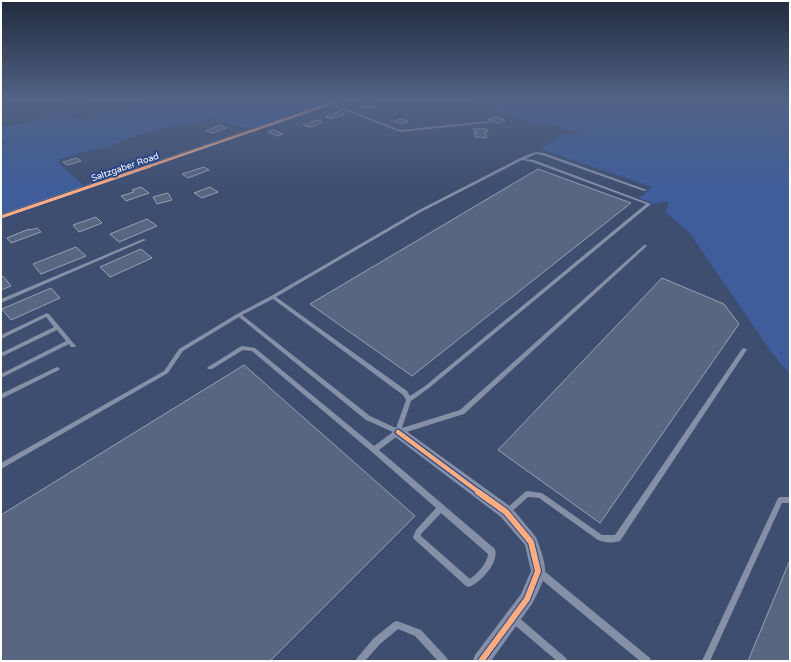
<svg xmlns="http://www.w3.org/2000/svg" width="791" height="662" font-family="'Varela Round',sans-serif">
<style>
.green{fill:#3e5d9a}
.lines{fill:none;stroke-linecap:round;stroke-linejoin:round}
.stream{stroke:#465c88;stroke-width:2}
.building{fill:#596681;stroke:#98a1b4}
.lane{fill:#858fa6;fill-rule:evenodd}
.street{fill:#858fa6;fill-rule:evenodd}
.cycleway-far3-casing{stroke:#294785;stroke-width:4}
.cycleway-far2-casing{stroke:#294785;stroke-width:5}
.cycleway-far1-casing{stroke:#294785;stroke-width:7}
.cycleway-casing{stroke:#294785;stroke-width:8}
.cycleway-far3{stroke:#ffac80;stroke-width:2.5}
.cycleway-far2{stroke:#ffac80;stroke-width:3}
.cycleway-far1{stroke:#ffac80;stroke-width:4.5}
.cycleway{stroke:#ffac80;stroke-width:6}
.labels{text-anchor:middle;stroke-width:4;stroke-linejoin:round;paint-order:stroke}
.far-street-label{font-size:9px;fill:#fff;stroke:#294785}
</style>
<rect width="100%" height="100%" fill="#3e4e70"/>
<g class="green">
<path d="M76,99H110L51,112L58,105Z"/>
<path d="M158,99H309L322,106L257,128L237,126L210,117L196,125L178,124L138,135L108,147L82,152L58,160L59,163L83,185L81,187L1,215V145L6,144L1,136V128L66,112L79,120H83Z"/>
<path d="M460,99H790V374L772,353L689,232L665,212L669,204L667,201L655,204L639,198L652,187L540,149L563,135L583,134L550,124H540Z"/>
</g>
<g class="lines">
<g class="stream">
<path d="M767,99L769,110L790,161"/>
<path d="M773,119L790,122"/>
</g>
</g>
<g class="building">
<path d="M369,101L376,106L370,108L356,106Z"/>
<path d="M340,111L345,114L331,119L325,117Z"/>
<path d="M495,117L505,120L498,123L488,120Z"/>
<path d="M400,119L408,121L402,124L394,121Z"/>
<path d="M316,120L322,122L315,126L309,127L303,125Z"/>
<path d="M220,125L226,128L213,133L206,131Z"/>
<path d="M473,129H487L488,132H485L487,138L475,137L474,134L478,133L475,132Z"/>
<path d="M274,130L283,134L277,136L268,132Z"/>
<path d="M77,158L81,161L67,165L63,162Z"/>
<path d="M204,167L209,170L188,178L182,174Z"/>
<path d="M538,169L631,203L412,376L310,304Z"/>
<path d="M141,187L149,193L126,201L121,196L134,192L132,190Z"/>
<path d="M210,187L218,192L202,198L194,193Z"/>
<path d="M168,193L172,200L157,204L153,197Z"/>
<path d="M96,217L102,223L79,232L73,225Z"/>
<path d="M147,219L157,226L119,242L110,234Z"/>
<path d="M37,228L41,232L11,243L7,238L29,229L30,230Z"/>
<path d="M76,247L86,256L41,274L33,264Z"/>
<path d="M141,249L152,258L110,277L100,267Z"/>
<path d="M3,276L11,286L1,290V277Z"/>
<path d="M662,278L724,304L739,324L600,523L498,450Z"/>
<path d="M51,288L60,298L11,320L2,309Z"/>
<path d="M244,365L415,516L270,661H1V515Z"/>
<path d="M790,560V661H748Z"/>
</g>
<g class="lines">
<g class="lane">
<path d="M332,103L400,130L488,121L489,122L488,123L400,132L331,105V104Z"/>
<path d="M535,152L544,153L647,190L644,191L542,155L536,154L525,159L534,160L651,204L429,388L411,401L402,428L460,410L644,245H646L647,246L464,414L400,434L379,450L495,549C499,563 481,582 469,587L466,586L414,539L413,537L416,530L436,508L372,452L252,351L243,350L212,369H208L207,368L208,367L240,347L242,346L255,348L374,446L393,432L366,420L239,317L183,351L168,373L1,469V463L164,371L179,349L237,314L271,296L419,210L522,157ZM522,160L532,162L646,204L425,386L410,396L407,391L276,297L421,212ZM273,299L403,395L406,400L396,428L370,416L242,315ZM441,513L488,554C487,564 478,573 470,579L421,536V534Z"/>
<path d="M143,239H144L146,240L1,303V299Z"/>
<path d="M47,313L49,314L75,345L76,346L75,347H71L69,344L1,378V374L66,341L57,330L1,357V353L54,327L46,317L1,339V335Z"/>
<path d="M744,348L746,349L747,350L746,351L620,541C614,543 604,543 598,540L539,498L528,497L509,514L507,515L505,514L504,512L505,510L525,492L527,491L542,493L602,535H615L742,349Z"/>
<path d="M57,367L59,368L60,369L59,370L1,399V394Z"/>
<path d="M780,497H790V503H782L710,661H702L778,498Z"/>
<path d="M540,569L543,570L650,658L651,661H640L537,576L536,573L537,570Z"/>
<path d="M514,615L517,616L566,658L567,661H557L511,622L510,619L511,616Z"/>
<path d="M397,621L421,630L447,658L448,661H438L415,636L398,629L380,644L365,661H356L357,658L374,638L394,622Z"/>
</g>
<g class="street">
<path d="M338,99H346L1,219V214Z"/>
<path d="M398,427L402,428L511,507L536,537C539,544 546,564 545,571C545,580 536,596 532,604L491,661H473L475,655L521,594L531,571L525,545L501,517L394,436L392,432L394,428Z"/>
</g>
<g class="cycleway-far3-casing">
<path id="cycleway-far3" d="M147,167L344,99"/>
</g>
<g class="cycleway-far2-casing">
<path id="cycleway-far2" d="M1,217L150,166"/>
</g>
<g class="cycleway-far1-casing">
<path id="cycleway-far1" d="M398,432L480,493"/>
</g>
<g class="cycleway-casing">
<path id="cycleway" d="M478,492L506,512L531,542L538,571L527,599L481,661"/>
</g>
<use href="#cycleway-far3" class="cycleway-far3"/>
<use href="#cycleway-far2" class="cycleway-far2"/>
<use href="#cycleway-far1" class="cycleway-far1"/>
<use href="#cycleway" class="cycleway"/>
</g>
<linearGradient id="sky" x2="0" y2="1"><stop stop-color="#222b3e"/><stop offset="0.52" stop-color="#526386"/><stop offset="1" stop-color="#526386" stop-opacity="0"/></linearGradient>
<rect width="791" height="192" fill="url(#sky)"/>
<g class="labels">
<g class="far-street-label">
<text transform="translate(125 167) rotate(-19)" y="3">Saltzgaber Road</text>
</g>
</g>
<rect width="791" height="662" fill="none" stroke="#ffffff" stroke-width="4"/>
</svg>
